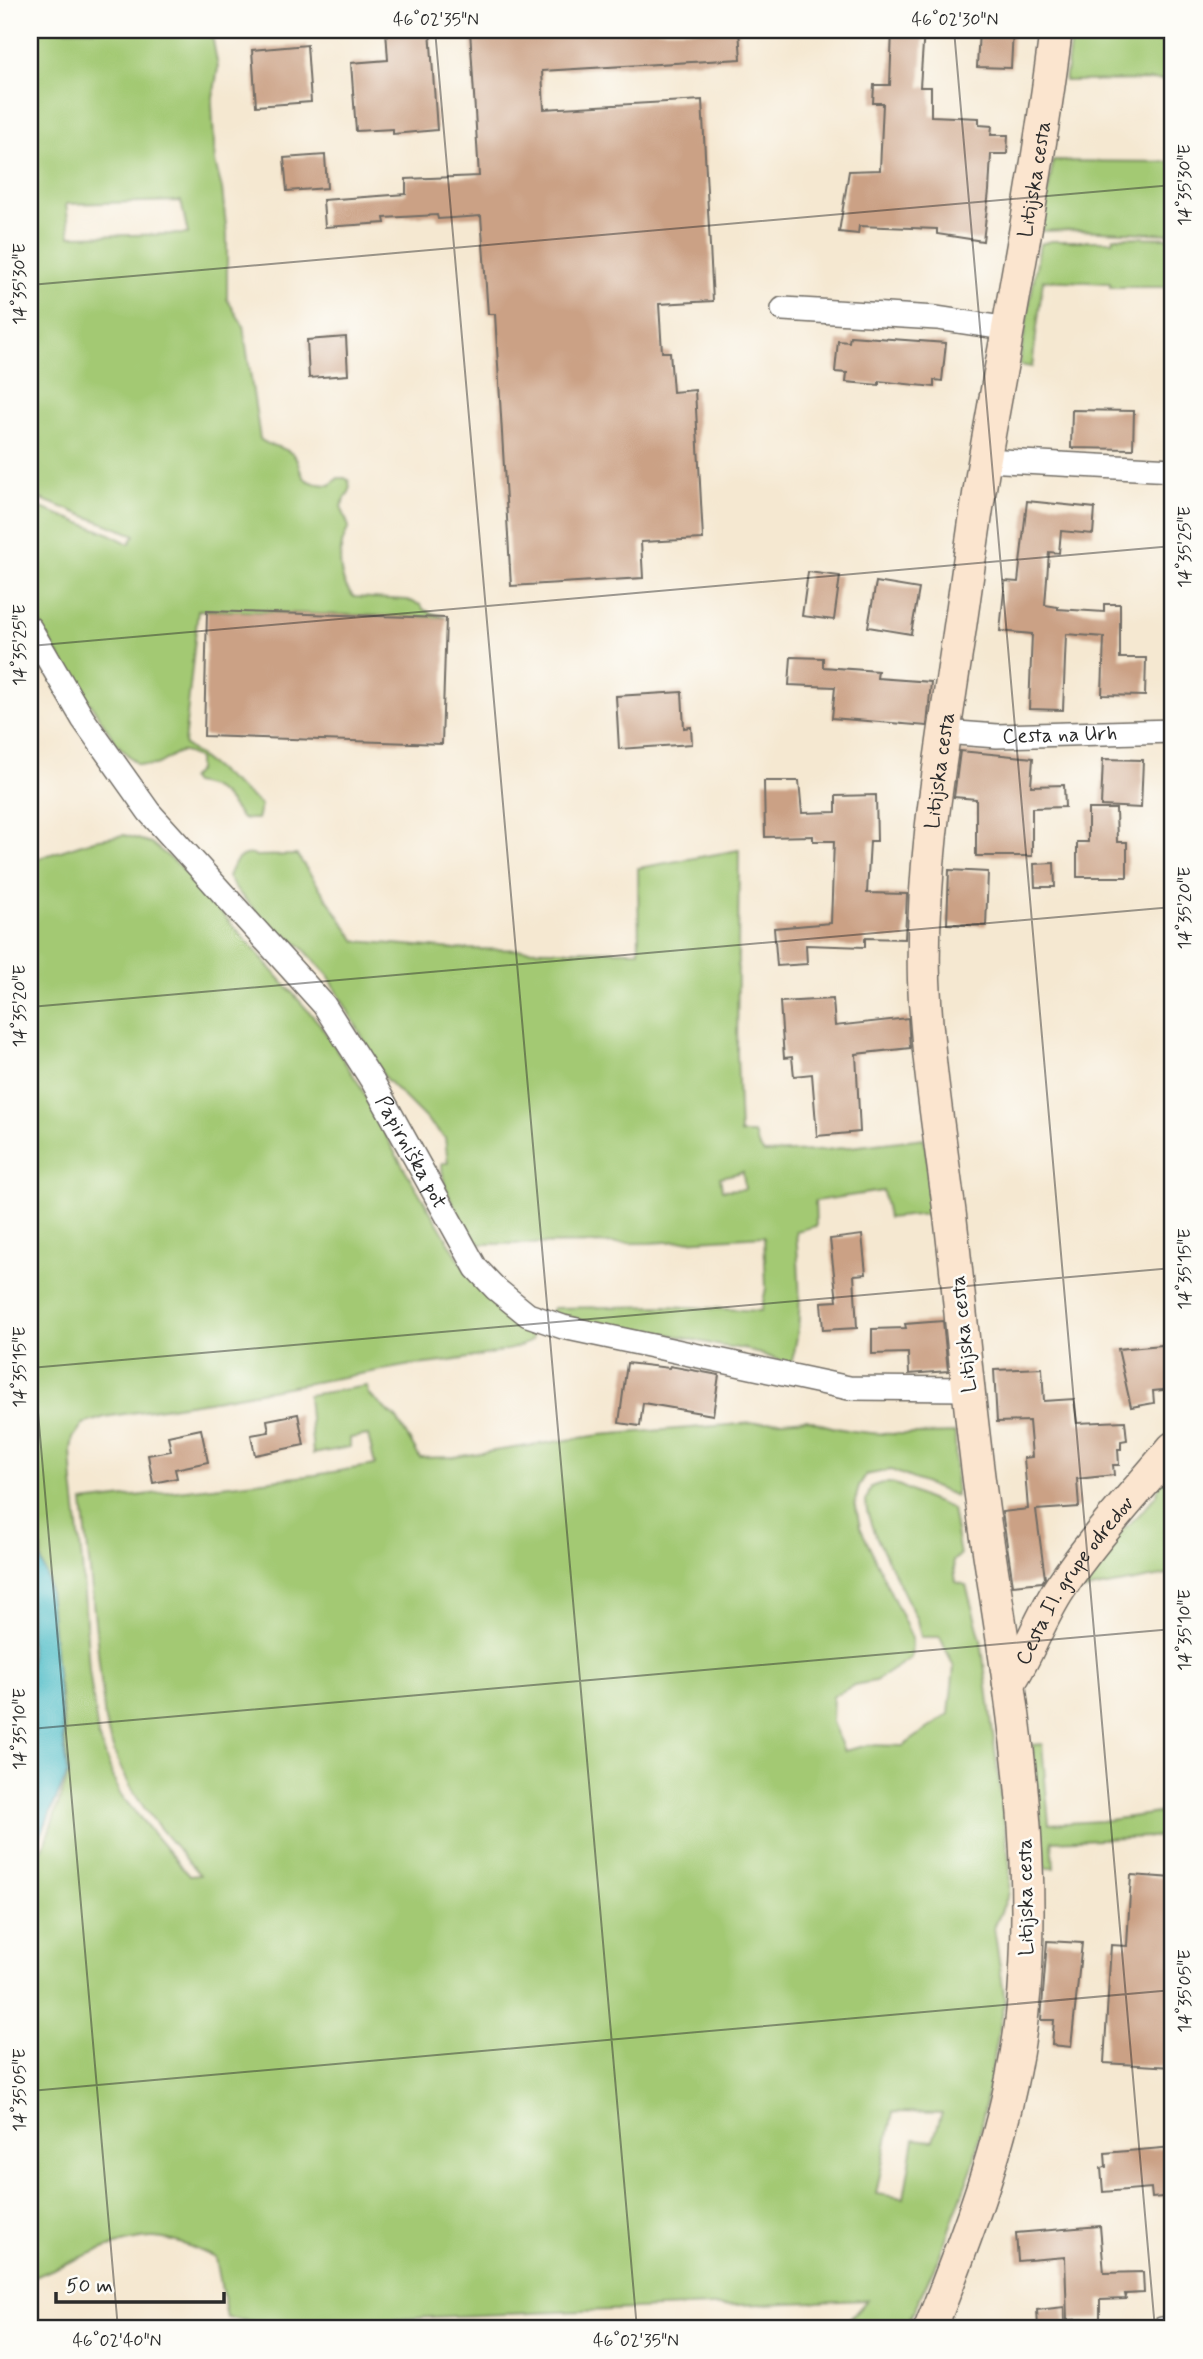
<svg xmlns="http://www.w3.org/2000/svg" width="1203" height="2359" font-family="Mynerve,sans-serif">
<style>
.green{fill:#a3c973;stroke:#677a4f;stroke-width:2;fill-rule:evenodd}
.water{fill:#4ebcc7;stroke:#3c7479;stroke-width:2}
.building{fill:#cba185}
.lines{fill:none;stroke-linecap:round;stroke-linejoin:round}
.street-casing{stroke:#726d65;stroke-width:26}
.secondary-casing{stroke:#726d65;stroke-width:35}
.street{stroke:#fff;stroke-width:23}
.secondary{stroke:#fbe5cf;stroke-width:32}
.ticks{fill:none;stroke:#2b2b2b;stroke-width:2;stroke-opacity:0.45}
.labels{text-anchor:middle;stroke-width:5;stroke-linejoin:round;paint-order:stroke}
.street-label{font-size:21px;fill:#2b2b2b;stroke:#fdfcf7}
.neatline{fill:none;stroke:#2b2b2b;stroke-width:2.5}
.ticks-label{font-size:18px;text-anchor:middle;fill:#2b2b2b}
</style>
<rect width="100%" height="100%" fill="#fdfcf7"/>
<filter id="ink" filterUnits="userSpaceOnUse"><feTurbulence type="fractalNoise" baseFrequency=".0143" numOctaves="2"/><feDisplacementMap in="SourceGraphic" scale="14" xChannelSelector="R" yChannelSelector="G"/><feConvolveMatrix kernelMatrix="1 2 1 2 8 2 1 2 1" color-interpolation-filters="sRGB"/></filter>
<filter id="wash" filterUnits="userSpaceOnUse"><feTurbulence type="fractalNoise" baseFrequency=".00686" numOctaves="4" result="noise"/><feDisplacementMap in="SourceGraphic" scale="28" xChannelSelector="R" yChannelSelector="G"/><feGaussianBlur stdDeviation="1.57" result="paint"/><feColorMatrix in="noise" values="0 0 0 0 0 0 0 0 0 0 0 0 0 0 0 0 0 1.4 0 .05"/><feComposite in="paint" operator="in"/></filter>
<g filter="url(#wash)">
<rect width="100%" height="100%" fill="#f5e8d1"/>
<g class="green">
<path d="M30,30H204L213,40L218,68L212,104L215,162L222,189L227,235V299L243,325L260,439C269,447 277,445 286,450C310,461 286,484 330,485L338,478H345L349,481L350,490L341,506L349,527C337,548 336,579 354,597L407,600L421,605L424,610L446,618L198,610L184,744L261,805L257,819H242C228,799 220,786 193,783L190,779L198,770V759C174,742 174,760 155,765C150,766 142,765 137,764L116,743L45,634L30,603V504L110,534L129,544L135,535L30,495ZM181,201L188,234L70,236L66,204Z"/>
<path d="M1072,30H1095V41L1173,42V80L1065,81Z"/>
<path d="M1053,161L1173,162V234L1075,230L1042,231Z"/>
<path d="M1114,237L1173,238V287H1110V283L1043,280L1032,367L1019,365L1040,244L1051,241H1113Z"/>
<path d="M124,835L151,843L180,866L319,1023L359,1084L395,1153L473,1282L495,1308L511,1321L531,1332L532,1340C515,1353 435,1364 411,1365L208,1401L105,1417L83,1424L73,1438L71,1450L73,1482L82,1563L89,1670L98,1736L119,1793L189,1876L200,1875C156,1824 121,1790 105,1721L83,1502L315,1475L375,1465L368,1435L350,1438V1447L313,1454L308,1395L367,1386L368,1394L397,1419L420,1458L454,1457L600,1435L807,1419C852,1438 906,1434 955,1433L956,1496L891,1470L866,1475L859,1486L855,1502L860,1527L912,1638L911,1658L875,1681L854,1685L833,1696L832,1722L844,1751L868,1745L903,1746L949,1714L954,1667L940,1637H921L917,1620L873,1530L867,1511L866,1501L871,1487C894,1476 905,1490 925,1498C934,1502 943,1504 952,1509L960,1555L953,1561L956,1582L966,1585L981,1640L1010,1867L1009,1893L994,1928L1005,2000L974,2162L939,2257L905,2329H841L867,2300C729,2305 592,2311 454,2316C378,2319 302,2330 227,2318L216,2258C197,2249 175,2239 154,2238C121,2237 62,2266 30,2279V1872L44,1846L68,1776L61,1695L45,1615L41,1549L35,1532L30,1527V861L94,840ZM893,2112L942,2113L933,2141L914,2139L904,2198L876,2194Z"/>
<path d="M739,850L737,1054L740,1134H754L758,1145L764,1153L817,1151L924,1138L937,1213L888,1218L883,1191L815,1201L816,1226L796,1231C799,1274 804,1322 791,1364L745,1349L721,1346L668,1334L587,1323L551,1312L553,1308L666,1306L761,1311L766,1288L764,1236L650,1243L476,1244C463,1218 441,1194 442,1163H448L445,1138L385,1078L328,975L302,947L267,923L237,891L228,877C232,864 241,850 256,856L297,855L356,941L455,949L639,951L638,868ZM743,1172L745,1189L722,1190L720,1177Z"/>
<path d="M1173,1464V1574L1074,1592L1118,1534L1140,1514L1156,1495L1162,1477Z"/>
<path d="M1042,1744L1049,1824L1101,1821L1173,1811V1836L1052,1841L1054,1868H1046L1032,1745Z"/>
</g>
<path class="water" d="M30,1529L48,1581L67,1774L30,1861Z"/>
<g id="blocks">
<g class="building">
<path d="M386,30H430L437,130L393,134V129L356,131L351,63L388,60Z"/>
<path d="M470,30H739L741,59L542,71L544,109L702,100L713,301L659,304L662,352H670L673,392L695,390L703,539L641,542L643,578L511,586L495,314H488L481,216L438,219L437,215L384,218L385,223L325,227L323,200L406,194V179L479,176Z"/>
<path d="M892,30H924L920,87H931V116L979,118V125L992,126L991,135H1008L1007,154H991L989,191L983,241L937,234V229L859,226L858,234L839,232L849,171L880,170L883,103H873L874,85H890Z"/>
<path d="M979,30H1013L1011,68L977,67Z"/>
<path d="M307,45L311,102L256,106L252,50Z"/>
<path d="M325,155L327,188L287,191L284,158Z"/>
<path d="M850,336L946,343L942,381L934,380V387L879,381V385L846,382L847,373L835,372L838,341L849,342Z"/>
<path d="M346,337L348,375L309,378L307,340Z"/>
<path d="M1072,410L1134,411L1133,449L1071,448Z"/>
<path d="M1027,501L1095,508L1093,534L1061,531L1059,553L1049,552L1045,605L1058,607V609L1104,612V604H1120V658H1146L1145,696L1102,695L1104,637L1066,634L1063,710L1029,709L1032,634L1000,631L1005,581L1018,582Z"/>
<path d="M808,572L840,576L834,620L802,616Z"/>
<path d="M876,582L919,589L911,634L868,627Z"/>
<path d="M207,611L446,618L442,744L204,736Z"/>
<path d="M791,657L823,658V667L878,671L877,678L931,682L927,726L832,718L835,687L789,685Z"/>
<path d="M682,692L684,728L691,727L692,744L619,749L616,696Z"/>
<path d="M960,751L1033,758L1031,786L1064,785L1065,807L1032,808V856H976V799L954,797Z"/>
<path d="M1103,759L1143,760L1141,808L1101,806Z"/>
<path d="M764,781H799L802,813L836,812V796L876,795L877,841H870L867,893L907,894L905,939L865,938V947L806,945L807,964L777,966L774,928L831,923L834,841H813V836L765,837Z"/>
<path d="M1088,809H1116L1117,842H1127V877H1077V842H1088Z"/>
<path d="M1054,863L1055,887H1035L1034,864Z"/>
<path d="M949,870L988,872L986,926L947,924Z"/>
<path d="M833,999L835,1026L908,1018L910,1048L856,1054L860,1132L817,1136L812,1074L794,1076L792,1057L784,1058L780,1002Z"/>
<path d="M862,1235L866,1274L854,1275L857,1328L823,1330L821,1302L837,1301L830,1239Z"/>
<path d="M943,1321L948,1371L909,1374L908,1353L872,1354V1329L906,1328L905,1324Z"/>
<path d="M1173,1344V1389L1153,1391L1154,1403L1131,1407L1118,1349Z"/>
<path d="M627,1363L669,1368L670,1366L719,1375L713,1415L643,1403L640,1426L619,1423Z"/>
<path d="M1042,1368L1044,1401L1074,1399L1077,1423L1125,1421L1127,1440L1121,1441V1449H1118L1119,1465H1113L1114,1475L1077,1479L1079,1507L1036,1510L1045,1578L1042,1582L1013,1585L1002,1512L1028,1509L1024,1458L1032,1457L1029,1421L997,1422L994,1370Z"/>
<path d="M298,1414L304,1445L255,1455L251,1435L269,1432L267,1420Z"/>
<path d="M201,1429L208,1462L175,1469L177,1478L153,1483L148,1455L171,1451L168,1436Z"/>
<path d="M1131,1875L1173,1878V2067L1104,2063L1111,1945L1127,1946Z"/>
<path d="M1047,1941L1082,1943L1071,2047L1052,2045L1054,2020H1041Z"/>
<path d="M1173,2147V2196L1152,2198L1151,2188L1103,2192L1101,2168L1106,2167L1105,2153Z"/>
<path d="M1100,2226L1104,2273L1143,2272L1144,2293L1125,2294L1126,2299L1100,2300V2319L1067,2320L1065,2257L1018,2261L1016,2233Z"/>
<path d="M1064,2307L1065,2325L1038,2327L1037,2310Z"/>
</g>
</g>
</g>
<g filter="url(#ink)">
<use href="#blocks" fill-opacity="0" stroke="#726d65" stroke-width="2"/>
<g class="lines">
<g class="street-casing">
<g id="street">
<path d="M783,309L937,318L1010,329"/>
<path d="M985,460L1173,470"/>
<path id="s1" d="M30,628L83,719L149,812L324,1005L373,1082L476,1268L496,1289L528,1315L563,1327L849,1388L968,1389"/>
<path id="s2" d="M944,732L997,736L1173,731"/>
<path d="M1162,2329L1173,2328"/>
</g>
</g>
<g class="secondary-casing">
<g id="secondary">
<path id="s3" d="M1009,1683C1029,1653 1040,1618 1060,1588C1093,1538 1135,1494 1173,1448"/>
<path id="s4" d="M930,2329C970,2229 1010,2124 1022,2016C1040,1856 1011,1696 987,1538C971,1434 963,1329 951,1224C941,1143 927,1062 924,980C921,871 940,761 956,654C966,588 974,522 985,457C1010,315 1038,173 1056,30"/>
</g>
</g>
<use href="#street" class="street"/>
<use href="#secondary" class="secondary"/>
</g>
</g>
<path class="ticks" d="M435,30L637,2329M954,30L1155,2329M30,285L1173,185M30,646L1173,546M30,1007L1173,907M30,1321L118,2329M30,1368L1173,1268M30,1729L1173,1629M30,2091L1173,1990"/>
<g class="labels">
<g class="street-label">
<text dy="7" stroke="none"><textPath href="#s4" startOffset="2179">Litijska cesta</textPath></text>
<text dy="7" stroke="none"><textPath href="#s2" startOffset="116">Cesta na Urh</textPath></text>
<text dy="7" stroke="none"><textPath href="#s4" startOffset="1580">Litijska cesta</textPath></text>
<text dy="7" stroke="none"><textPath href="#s1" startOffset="651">Papirniška pot</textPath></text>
<text transform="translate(963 1334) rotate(-96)" y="7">Litijska cesta</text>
<text dy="7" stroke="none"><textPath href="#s3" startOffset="122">Cesta II. grupe odredov</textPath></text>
<text transform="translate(1025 1897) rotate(-91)" y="7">Litijska cesta</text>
</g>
</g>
<rect width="1203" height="2359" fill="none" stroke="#fdfcf7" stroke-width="77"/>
<path d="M56 2292v10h168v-10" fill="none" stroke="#2b2b2b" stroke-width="3.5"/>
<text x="66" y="2292" font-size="21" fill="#2b2b2b" stroke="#fdfcf7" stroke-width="5" paint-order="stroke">50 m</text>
<rect x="38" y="38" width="1126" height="2282" class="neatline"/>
<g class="ticks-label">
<text x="436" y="25">46°02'35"N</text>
<text x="955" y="25">46°02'30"N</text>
<text transform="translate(1184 185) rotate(-90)" y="6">14°35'30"E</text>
<text transform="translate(19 284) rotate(-90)" y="6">14°35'30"E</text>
<text transform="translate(1184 547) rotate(-90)" y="6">14°35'25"E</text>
<text transform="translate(19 645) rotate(-90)" y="6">14°35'25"E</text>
<text transform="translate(1184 908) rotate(-90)" y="6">14°35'20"E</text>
<text transform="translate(19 1006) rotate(-90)" y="6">14°35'20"E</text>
<text transform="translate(1184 1269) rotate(-90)" y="6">14°35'15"E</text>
<text transform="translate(19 1367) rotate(-90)" y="6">14°35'15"E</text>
<text transform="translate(1184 1630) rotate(-90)" y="6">14°35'10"E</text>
<text transform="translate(19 1729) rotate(-90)" y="6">14°35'10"E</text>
<text transform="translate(1184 1991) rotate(-90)" y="6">14°35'05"E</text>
<text transform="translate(19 2090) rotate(-90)" y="6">14°35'05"E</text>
<text x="117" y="2346">46°02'40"N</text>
<text x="636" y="2346">46°02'35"N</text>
</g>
</svg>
